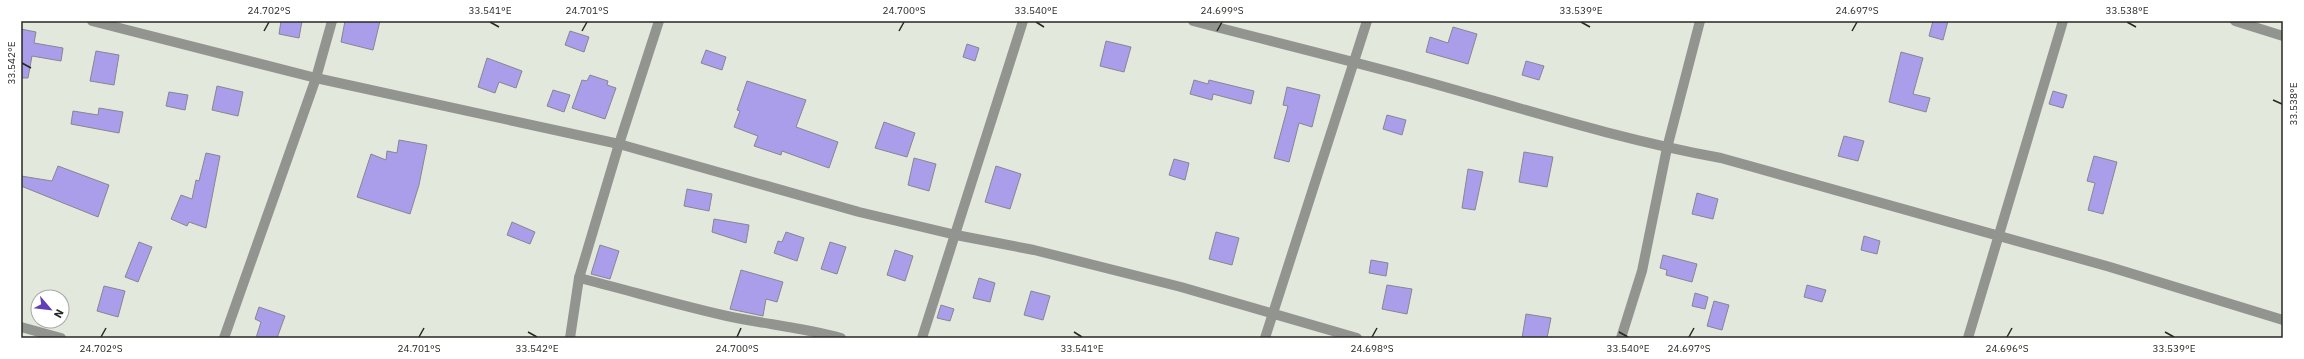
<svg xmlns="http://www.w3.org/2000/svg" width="2304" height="359" font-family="'IBM Plex Sans',sans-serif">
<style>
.building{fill:#aa9dea;stroke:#878693}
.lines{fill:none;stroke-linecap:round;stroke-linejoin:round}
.minor{stroke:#92958f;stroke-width:10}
.ticks{fill:none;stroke:#262823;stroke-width:1.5}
.neatline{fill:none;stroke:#262823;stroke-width:1.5}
.ticks-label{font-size:10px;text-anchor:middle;fill:#262823}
</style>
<rect width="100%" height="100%" fill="#e2e8db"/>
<g class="building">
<path d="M281,21H302L299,38L279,34Z"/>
<path d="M345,21H380L373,50L341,42Z"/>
<path d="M1933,21H1948L1943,40L1929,36Z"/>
<path d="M1453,27L1477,34L1468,64L1426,52L1430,37L1448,43Z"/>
<path d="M21,29L36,32L34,43L63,48L61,61L32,56L28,78H21Z"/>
<path d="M570,31L589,37L584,52L565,45Z"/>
<path d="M1106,41L1131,47L1124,72L1100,66Z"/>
<path d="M967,44L979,48L975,61L963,57Z"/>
<path d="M706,50L726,57L722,70L701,63Z"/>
<path d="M96,51L119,55L114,85L90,81Z"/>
<path d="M1901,52L1923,58L1913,94L1930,98L1926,112L1889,102Z"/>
<path d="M487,58L522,71L516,88L499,82L495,93L478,87Z"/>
<path d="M1526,61L1544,66L1539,80L1522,75Z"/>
<path d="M590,75L608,81L607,85L616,88L605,119L572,108L582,80L587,81Z"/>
<path d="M1194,80L1208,84L1209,80L1254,91L1251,104L1213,94L1212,100L1190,94Z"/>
<path d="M747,81L806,100L796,127L838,142L829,168L782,151L781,155L754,146L758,136L734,127L740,111L737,110Z"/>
<path d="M217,86L243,92L238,116L212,110Z"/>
<path d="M1287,87L1320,95L1312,127L1299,123L1289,162L1274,158L1288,106L1283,105Z"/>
<path d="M553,90L570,95L564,112L547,106Z"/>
<path d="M2053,91L2067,95L2063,108L2049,104Z"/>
<path d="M169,92L188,95L185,110L166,106Z"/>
<path d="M99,108L123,112L119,133L71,124L73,111L98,115Z"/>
<path d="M1387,115L1406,120L1402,135L1383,129Z"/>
<path d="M884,122L915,133L907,157L875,148Z"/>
<path d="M1844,136L1864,141L1858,161L1838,156Z"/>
<path d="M399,140L427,145L419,185L410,214L357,197L371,154L386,160L387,151L397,153Z"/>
<path d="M1524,152L1553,157L1547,187L1519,182Z"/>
<path d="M206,153L220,156L206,228L189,222L187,226L171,219L181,195L192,199L196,180L199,181Z"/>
<path d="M2094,156L2117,162L2103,214L2088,210L2095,183L2087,181Z"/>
<path d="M914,158L936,164L929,191L908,185Z"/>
<path d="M1174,159L1189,163L1185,180L1169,175Z"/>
<path d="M58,166L109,185L98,217L21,186V176L52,181Z"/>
<path d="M996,166L1021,174L1010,209L985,202Z"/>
<path d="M1468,169L1483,172L1475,210L1462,208Z"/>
<path d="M687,189L712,194L709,211L684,206Z"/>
<path d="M1697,193L1718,199L1713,219L1692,214Z"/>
<path d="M714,219L749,225L746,243L712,232Z"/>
<path d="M512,222L535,232L530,244L507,235Z"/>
<path d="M786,232L804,238L797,261L774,253L778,241L782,242Z"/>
<path d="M1216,232L1239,238L1232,265L1209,259Z"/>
<path d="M1864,236L1880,241L1877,254L1861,250Z"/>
<path d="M139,242L152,247L138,282L125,277Z"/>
<path d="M830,242L846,247L837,274L821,269Z"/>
<path d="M600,245L619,251L610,279L591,274Z"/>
<path d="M895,250L913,256L905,281L887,275Z"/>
<path d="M1663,255L1697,264L1692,282L1666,275L1667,270L1660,268Z"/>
<path d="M1371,260L1388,263L1386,276L1369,273Z"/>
<path d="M741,270L783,282L777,302L766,299L763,316L730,309Z"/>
<path d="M979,278L995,283L990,302L973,298Z"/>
<path d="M1387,285L1412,289L1407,314L1382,309Z"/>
<path d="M1807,285L1826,290L1822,302L1804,297Z"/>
<path d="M104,286L125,291L118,317L97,311Z"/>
<path d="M1031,291L1050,296L1043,320L1024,315Z"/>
<path d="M1695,293L1708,297L1705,309L1692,306Z"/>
<path d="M1714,301L1729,305L1722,330L1707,326Z"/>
<path d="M941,305L954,309L950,321L937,318Z"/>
<path d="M259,307L285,316L277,338H256L261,322L255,319Z"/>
<path d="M1526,314L1551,318L1547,338H1522Z"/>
</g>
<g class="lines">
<g class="minor">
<path d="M92,21L316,78L619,144L859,212L956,235L1034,250L1181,287L1357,338"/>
<path d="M1193,21C1266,40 1340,58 1413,78C1515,106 1616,139 1721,158L2110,267L2283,320"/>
<path d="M2235,21L2283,36"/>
<path d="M579,278C628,290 677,305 727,316C765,324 804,328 841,338"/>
<path d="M21,327L61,338"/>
<path d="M224,338L316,78L332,21"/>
<path d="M570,338L579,278L619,144L659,21"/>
<path d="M922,338L1023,21"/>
<path d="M1265,338L1367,21"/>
<path d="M1621,338L1642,271L1667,148L1700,21"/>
<path d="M1968,338L2063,21"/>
</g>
</g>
<path class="ticks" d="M490,22L499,27M1036,22L1044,27M1581,22L1590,27M2127,22L2136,27M264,31L269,22M582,31L587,22M899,31L904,22M1217,31L1222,22M1852,31L1857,22M22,63L31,68M2273,100L2282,104M528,332L537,337M1074,332L1082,337M1619,332L1628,337M2165,332L2174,337M101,337L106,328M419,337L424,328M737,337L741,328M1372,337L1377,328M1689,337L1694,328M2007,337L2012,328"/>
<rect width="2304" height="359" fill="none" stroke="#ffffff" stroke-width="44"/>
<g transform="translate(50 309) rotate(118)"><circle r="19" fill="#ffffff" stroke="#a8a9a7"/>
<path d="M0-3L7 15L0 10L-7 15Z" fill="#623fb7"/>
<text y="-6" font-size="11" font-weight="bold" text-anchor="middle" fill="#262823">N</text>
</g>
<rect x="22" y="22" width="2260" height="315" class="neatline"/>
<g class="ticks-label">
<text x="269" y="14">24.702°S</text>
<text x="490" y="14">33.541°E</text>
<text x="587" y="14">24.701°S</text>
<text x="904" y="14">24.700°S</text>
<text x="1036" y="14">33.540°E</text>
<text x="1222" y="14">24.699°S</text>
<text x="1581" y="14">33.539°E</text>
<text x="1857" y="14">24.697°S</text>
<text x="2127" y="14">33.538°E</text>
<text transform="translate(11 63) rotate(-90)" y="4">33.542°E</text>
<text transform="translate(2293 104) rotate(-90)" y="4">33.538°E</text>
<text x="101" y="352">24.702°S</text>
<text x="419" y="352">24.701°S</text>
<text x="537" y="352">33.542°E</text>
<text x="737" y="352">24.700°S</text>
<text x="1082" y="352">33.541°E</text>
<text x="1372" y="352">24.698°S</text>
<text x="1628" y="352">33.540°E</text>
<text x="1689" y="352">24.697°S</text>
<text x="2007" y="352">24.696°S</text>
<text x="2174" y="352">33.539°E</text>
</g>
</svg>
